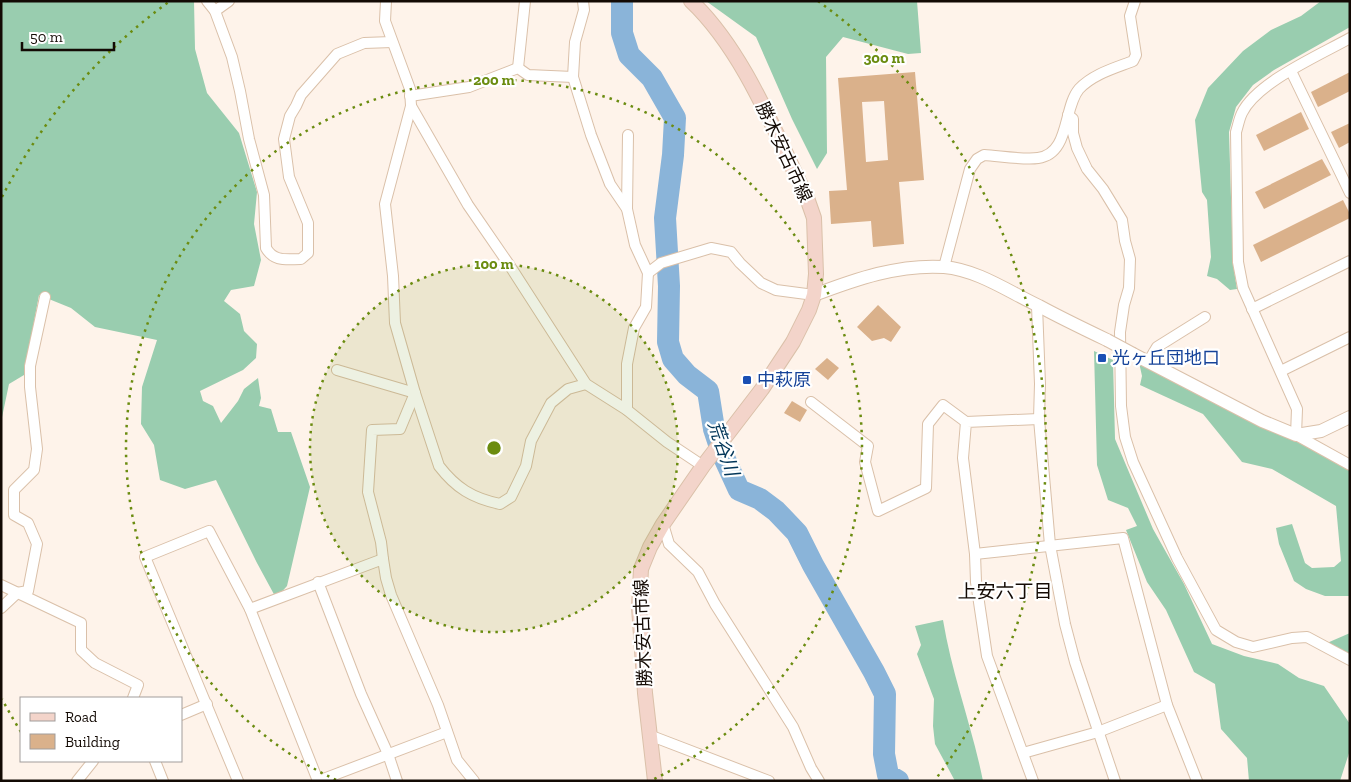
<svg xmlns="http://www.w3.org/2000/svg" width="1351" height="782" font-family="'Zilla Slab','Noto Sans JP',serif">
<style>
.forest{fill:#99cdaf}
.lines{fill:none;stroke-linecap:round;stroke-linejoin:round}
.river{stroke:#8ab4d9;stroke-width:22}
.building{fill:#dab18b;fill-rule:evenodd}
.minor-casing{stroke:#dac0a9;stroke-width:12}
.tertiary-casing{stroke:#dac0a9;stroke-width:14}
.secondary-casing{stroke:#dac0a9;stroke-width:16}
.minor{stroke:#fff;stroke-width:10}
.tertiary{stroke:#fff;stroke-width:12}
.secondary{stroke:#f3d4ca;stroke-width:14}
.tertiary-bridge-casing{stroke:#dac0a9;stroke-width:14;stroke-linecap:butt}
.tertiary-bridge{stroke:#fff;stroke-width:12}
.ring{fill:none;stroke:#6b8c10;stroke-width:2.5;stroke-dasharray:2.5 5}
.transit-dot{fill:#1a4fb4;stroke:#fff;stroke-width:2}
.labels{text-anchor:middle;stroke-width:4.5;stroke-linejoin:round;paint-order:stroke}
.street-label{font-size:18px;fill:#130a04;stroke:#fff}
.transit-label{font-size:18px;fill:#164399;stroke:#fff;text-anchor:start}
.water-label{font-size:19px;font-style:italic;fill:#023659;stroke:#fff}
.neighbourhood-label{font-size:19px;fill:#130a04;stroke:#fff}
.centre{fill:#6b8c10;stroke:#fff;stroke-width:2.5}
.ring-label{font-size:15px;text-anchor:middle;font-weight:bold;fill:#6b8c10;stroke:#fff;stroke-width:4.5;stroke-linejoin:round;paint-order:stroke}
</style>
<rect width="100%" height="100%" fill="#fef3ea"/>
<g class="forest">
<path d="M1,1H194L195,49L207,93L239,133L257,192L254,224L261,260L254,286L231,290L224,301L240,314L244,331L257,344L256,358L243,370L200,391L203,401L213,406L221,423L238,401L244,389L258,378L261,398L259,406L271,409L278,432H291L310,487L287,586L276,598L257,563L216,480L185,489L160,480L154,445L141,424L142,387L157,340L95,327L71,308L39,295L24,375L9,384L1,422Z"/>
<path d="M706,1H917L921,53L908,54L843,37L826,57L827,153L817,169L792,119L756,37Z"/>
<path d="M1321,1H1350V27L1274,70L1253,85L1236,107L1229,132L1233,264L1237,289L1230,290L1217,279L1207,276L1211,257L1207,200L1202,192L1195,120L1208,88L1243,51L1271,30L1301,16Z"/>
<path d="M1094,351L1113,360L1115,439L1153,529L1184,584L1212,644L1244,656L1278,664L1299,678L1324,686L1350,724V750L1340,781H1249L1247,758L1221,729L1215,684L1194,672L1166,610L1147,582L1126,530L1137,526L1128,508L1108,500L1097,465Z"/>
<path d="M1138,358L1310,446L1350,470V596H1325L1306,589L1294,581L1279,544L1276,528L1292,524L1305,563L1312,568L1334,567L1341,561L1336,506L1272,469L1242,462L1203,414L1140,385L1142,376Z"/>
<path d="M943,620C952,675 972,726 983,781H955L935,744L933,726L934,699L917,654L921,645L915,626Z"/>
<path d="M1350,633V656L1327,643Z"/>
</g>
<g class="lines">
<path class="river" d="M622,1V33L629,55L652,78L675,118L673,155L665,218L669,286L668,342L673,359L687,375L708,391L714,429L722,453L739,490L760,499L776,511L797,533L813,565L874,672L885,694L884,754L888,775L898,781"/>
</g>
<g class="building">
<path d="M915,72L924,180L899,182L904,244L873,247L871,221L831,224L829,191L847,190L838,78ZM884,101L888,160L866,162L862,102Z"/>
<path d="M1350,72V91L1318,107L1311,92Z"/>
<path d="M1301,112L1309,129L1264,151L1256,135Z"/>
<path d="M1350,123V142L1339,148L1331,132Z"/>
<path d="M1322,159L1331,175L1264,209L1255,192Z"/>
<path d="M1343,200L1350,214V218L1261,262L1253,245Z"/>
<path d="M878,305L901,327L891,342L884,338L872,341L857,327Z"/>
<path d="M827,358L839,368L828,380L815,369Z"/>
<path d="M792,401L807,410L800,422L784,413Z"/>
</g>
<g class="lines">
<g class="minor-casing">
<g id="minor">
<path d="M207,1L215,11L232,57L240,91L249,139L264,195L266,248C274,262 286,259 301,259L308,253V223L289,177L284,139L290,116L296,106L301,95L337,54L364,43L392,42"/>
<path d="M386,1L385,21L410,89L411,106L385,204L393,276L395,323L415,393L439,466C456,488 472,498 500,504L511,497L526,466L531,441L551,403L568,389L586,384"/>
<path d="M583,1L584,10L575,42L573,77L591,135L610,184L627,209L635,245L648,273L646,307L634,328L627,364V410"/>
<path d="M215,11L229,1"/>
<path d="M1350,38C1320,55 1257,82 1242,113C1239,119 1238,126 1236,132L1238,262L1243,288L1297,409L1296,435L1350,465"/>
<path d="M518,68L525,1"/>
<path d="M1291,71L1350,193"/>
<path d="M410,96L469,87L518,68L528,75L573,77"/>
<path d="M411,106L468,205L510,266L586,384L627,410L667,442L703,466"/>
<path d="M1068,115L1073,119V133L1077,148L1087,169L1103,189L1122,220L1125,241L1130,259L1129,288L1124,305L1120,332L1121,406L1125,437L1133,462L1177,558L1216,630L1236,642L1253,647L1292,638L1307,637L1350,660"/>
<path d="M627,209L628,135"/>
<path d="M944,267L970,169L977,159L984,155C1000,156 1024,160 1038,158C1070,154 1063,108 1079,89C1093,74 1115,68 1133,61L1136,55L1130,16L1135,1"/>
<path d="M648,273L661,263L711,248L731,252L740,263L761,283L776,290L814,295"/>
<path d="M1037,306L1040,384L1039,419L1050,545L1065,624L1075,662L1115,781"/>
<path d="M1252,309L1350,261"/>
<path d="M1148,362L1157,347L1205,317"/>
<path d="M337,370L415,393L400,429L372,430L368,492L381,542L383,559"/>
<path d="M1281,371L1350,337"/>
<path d="M811,402L868,446L865,462L878,511L926,488L928,424L943,405L966,422"/>
<path d="M663,524L669,544L698,572L715,604L793,727L811,768L819,781"/>
<path d="M975,554L1123,538L1167,705L1197,781"/>
<path d="M318,582L361,694L388,754L397,781"/>
<path d="M1,585L81,623V650L95,663L138,685L133,698"/>
<path d="M1,608L17,593L28,591L37,544L28,523L14,515V490L34,470L37,449L30,387V366L45,297"/>
<path d="M250,609L383,559L386,578L391,595L438,705L457,760L474,781"/>
<path d="M181,715L207,704"/>
<path d="M649,735L769,781"/>
<path d="M1023,753L1098,732L1167,705"/>
<path d="M155,761L163,781"/>
<path d="M77,781L93,761"/>
<path d="M238,781L145,557L209,531L250,609L318,781"/>
<path d="M318,781L447,732"/>
<path d="M1033,781L987,656L976,582L975,554L963,458L966,422L1039,419"/>
</g>
</g>
<g class="tertiary-casing">
<g id="tertiary">
<path d="M814,295C856,279 899,264 944,267C978,270 1009,292 1039,306C1061,318 1084,329 1107,340"/>
<path d="M1133,354L1262,421L1296,435L1321,431L1350,417"/>
</g>
</g>
<g class="secondary-casing">
<path id="secondary" d="M655,781L645,693L639,607L641,569L650,547L663,524L703,466L762,389L793,342L809,310L814,295L816,274L814,218L807,198C775,133 744,51 691,1"/>
</g>
<use href="#minor" class="minor"/>
<use href="#tertiary" class="tertiary"/>
<use href="#secondary" class="secondary"/>
<g class="tertiary-bridge-casing">
<path id="tertiary-bridge" d="M1107,340L1133,354"/>
</g>
<use href="#tertiary-bridge" class="tertiary-bridge"/>
</g>
<circle cx="494" cy="448" r="184" fill="#6b8c10" fill-opacity=".12"/>
<g class="ring">
<circle cx="494" cy="448" r="184"/>
<path d="M336 780A368 368 0 1 1 652 780"/>
<path d="M21 732A552 552 0 0 1 2 699M2 197A552 552 0 0 1 170 1M818 1A552 552 0 0 1 935 780"/>
</g>
<g class="transit-dot">
<rect x="1097" y="353" width="10" height="10" rx="2.5"/>
<rect x="742" y="375" width="10" height="10" rx="2.5"/>
</g>
<g class="labels">
<g class="street-label">
<text transform="translate(784 152) rotate(65)" y="6">勝木安古市線</text>
<text transform="translate(643 633) rotate(-92)" y="6">勝木安古市線</text>
</g>
<g class="transit-label">
<text x="1112" y="364">光ヶ丘団地口</text>
<text x="757" y="386">中萩原</text>
</g>
<g class="water-label">
<text transform="translate(724 448) rotate(71)" y="7">荒谷川</text>
</g>
<g class="neighbourhood-label">
<text x="1005" y="598">上安六丁目</text>
</g>
</g>
<circle cx="494" cy="448" r="8" class="centre"/>
<g class="ring-label">
<text x="884" y="63">300 m</text>
<text x="494" y="85">200 m</text>
<text x="494" y="269">100 m</text>
</g>
<rect width="1351" height="782" fill="none" stroke="#130a04" stroke-width="5"/>
<rect x="20" y="697" width="162" height="65" fill="#ffffff" stroke="#a19d9b"/>
<rect x="30" y="713" width="25" height="8" fill="#f3d4ca" stroke="#a19d9b"/>
<text x="65" y="722" font-size="15" fill="#130a04">Road</text>
<rect x="30" y="734" width="25" height="15" fill="#dab18b" stroke="#a19d9b"/>
<text x="65" y="747" font-size="15" fill="#130a04">Building</text>
<path d="M22 42v8h92v-8" fill="none" stroke="#130a04" stroke-width="2.5"/>
<text x="30" y="42" font-size="15" fill="#130a04" stroke="#ffffff" stroke-width="4" paint-order="stroke">50 m</text>
</svg>
